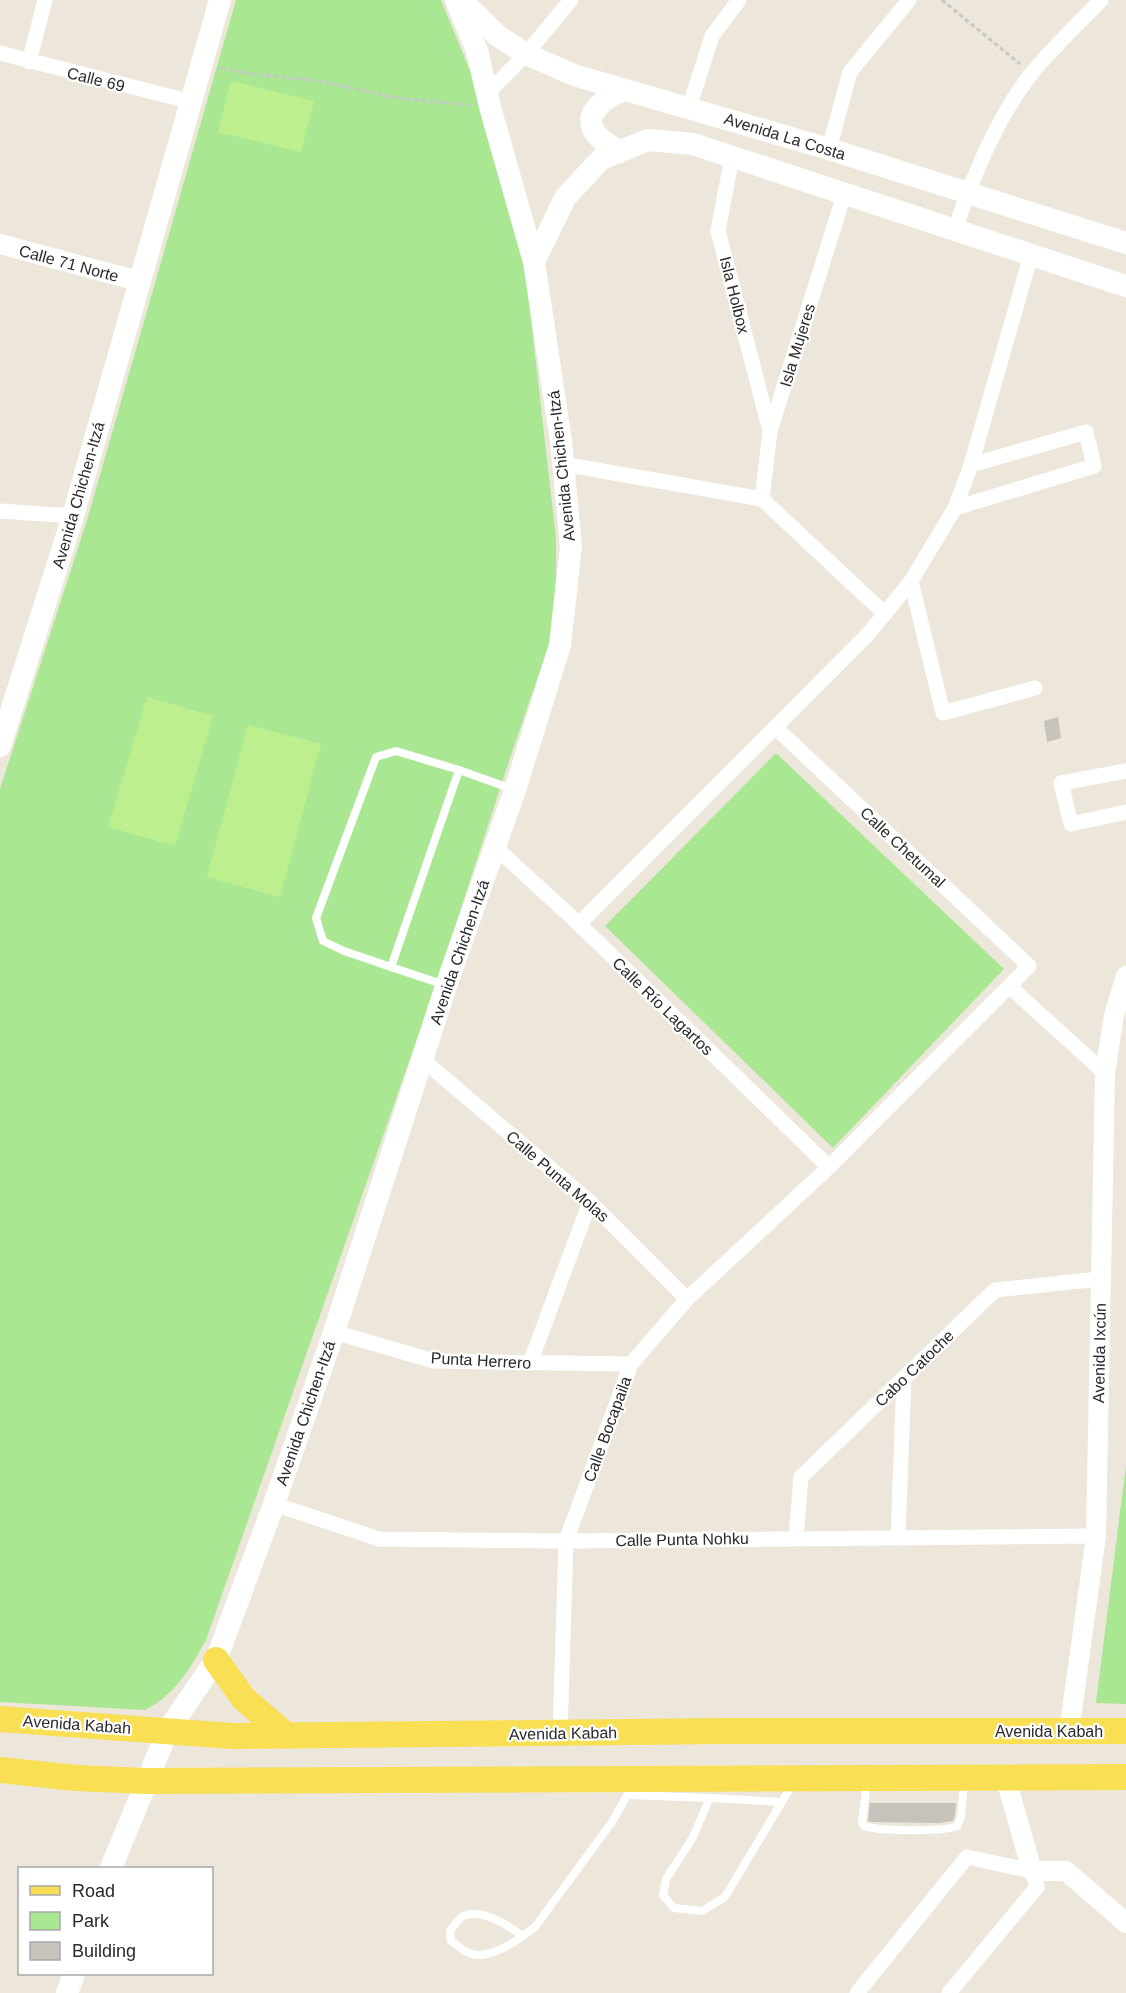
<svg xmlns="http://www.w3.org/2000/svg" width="1126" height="1993" font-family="Helvetica,sans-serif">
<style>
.green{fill:#a9e793}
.pitch{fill:#beef8e}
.building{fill:#c8c3ba}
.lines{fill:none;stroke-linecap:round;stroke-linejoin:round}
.path{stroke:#c7c7c7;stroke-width:3;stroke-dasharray:4.5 3;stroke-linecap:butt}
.service{stroke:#fff;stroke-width:8}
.minor{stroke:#fff;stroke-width:15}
.tertiary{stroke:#fff;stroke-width:20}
.secondary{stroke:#fff;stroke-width:22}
.primary{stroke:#f9df53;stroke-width:26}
.labels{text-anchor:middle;stroke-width:4.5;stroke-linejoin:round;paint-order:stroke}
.street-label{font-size:16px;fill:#292929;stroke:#fff}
</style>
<rect width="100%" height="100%" fill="#ede6da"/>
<g class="green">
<path d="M236,0H441L477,88L525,267L556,538V579L550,642L510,758L437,982L206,1640C189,1670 176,1694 145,1710L0,1702V789L88,517Z"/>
<path d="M776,753L1004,969L833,1148L605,926Z"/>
<path d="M1126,1465V1704L1096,1703Z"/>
</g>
<g class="pitch">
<path d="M231,81L314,101L301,152L218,132Z"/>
<path d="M147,697L213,716L175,846L108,827Z"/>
<path d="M248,725L321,744L280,897L207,877Z"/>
</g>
<g class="building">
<path d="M1058,717L1061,738L1047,742L1044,721Z"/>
<path d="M870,1803H956L955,1815L953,1821L939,1823L872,1822L868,1821Z"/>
</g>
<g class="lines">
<g class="path">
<path d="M942,0L1020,64"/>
<path d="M222,68L244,73L319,81L396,98L470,105"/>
</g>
<g class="service">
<path d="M391,967L344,951L323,941L316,918L376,757L396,751L459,770"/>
<path d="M445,985L391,967L459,770L512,789"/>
<path d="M867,1781L862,1822L864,1826C877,1831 945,1832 957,1826L961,1817L964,1781"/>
<path d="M627,1795L710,1798L692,1839L666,1879L663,1895L674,1908L702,1911L725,1897L792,1785"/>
<path d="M710,1798L780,1802"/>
<path d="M522,1936C508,1925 482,1908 463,1916C458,1919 454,1926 450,1931L451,1941C459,1947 470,1956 480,1955C500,1954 520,1938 535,1927L612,1822L629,1792"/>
</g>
<g class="minor">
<path d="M0,53L192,102"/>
<path d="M29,62L45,0"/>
<path d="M487,94L526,54L571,0"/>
<path d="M689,108L712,36L739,0"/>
<path d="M829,149L850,72L909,0"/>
<path d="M732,157L718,231L770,431"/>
<path d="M955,230C972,178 997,118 1031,74C1052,48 1078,24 1101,0"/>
<path d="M563,464L762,499L885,614"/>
<path d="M762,499L770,431L844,195"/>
<path d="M955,508L1094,466L1086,432L971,465"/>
<path d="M0,511L73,516"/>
<path d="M911,581L943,713L1035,688"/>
<path d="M1126,771L1061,783L1071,824L1126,812"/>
<path d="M495,847L579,924L829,1167"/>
<path d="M579,924L870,632L911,581L955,508L971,465L1031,255"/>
<path d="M1009,986L1105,1073"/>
<path d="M423,1060L590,1202L687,1299"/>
<path d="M334,1332L434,1361L631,1364"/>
<path d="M530,1363L590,1202"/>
<path d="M274,1504L379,1539L566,1541L1096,1536"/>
<path d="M796,1538L801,1477L995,1290L1100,1279"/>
<path d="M898,1538L904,1377"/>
<path d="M560,1734L566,1541L631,1364L687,1299L829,1167L1029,966L776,728"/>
<path d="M857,1993L967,1857L1032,1871L1037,1887L949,1993"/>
</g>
<g class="tertiary">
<path d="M0,244L138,281"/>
<path d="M1069,1732L1096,1536L1105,1073L1114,1015L1126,976"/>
<path d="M1006,1779L1032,1871H1066L1126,1923"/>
</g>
<g class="secondary">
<path d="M461,0L498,36L526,54L574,75L829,149L1126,243"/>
<path d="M619,152C612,146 602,142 596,134C580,113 608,96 625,90"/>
<path d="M534,262L565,198L601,159L648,140L693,144L1126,286"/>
<path d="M0,746L73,516L220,0"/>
<path d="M111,1868L168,1730L216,1660L274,1504L334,1332L446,986L515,790L560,645L571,546L561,441L534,262L490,107L477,51L456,0"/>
<path d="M67,1993L74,1974"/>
</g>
<g class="primary">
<path d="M216,1660L244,1699L287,1736"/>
<path d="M0,1719L232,1736L723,1731H1126"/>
<path d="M0,1770L76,1778L146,1781L1126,1777"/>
</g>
</g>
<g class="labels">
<g class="street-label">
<text transform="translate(96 79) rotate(14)" y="6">Calle 69</text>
<text transform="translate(785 136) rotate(17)" y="6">Avenida La Costa</text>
<text transform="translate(69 263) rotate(15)" y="6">Calle 71 Norte</text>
<text transform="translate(735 295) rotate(76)" y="6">Isla Holbox</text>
<text transform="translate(797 345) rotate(-73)" y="6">Isla Mujeres</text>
<text transform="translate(561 466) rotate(-96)" y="6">Avenida Chichen-Itzá</text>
<text transform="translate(78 495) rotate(-74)" y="6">Avenida Chichen-Itzá</text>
<text transform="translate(903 847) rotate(43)" y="6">Calle Chetumal</text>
<text transform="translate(459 952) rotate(-71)" y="6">Avenida Chichen-Itzá</text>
<text transform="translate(663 1006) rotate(44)" y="6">Calle Río Lagartos</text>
<text transform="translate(558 1176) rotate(41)" y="6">Calle Punta Molas</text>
<text transform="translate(1099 1353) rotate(-89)" y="6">Avenida Ixcún</text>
<text transform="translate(481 1360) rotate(3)" y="6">Punta Herrero</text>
<text transform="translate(914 1368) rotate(-44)" y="6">Cabo Catoche</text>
<text transform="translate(305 1413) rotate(-71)" y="6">Avenida Chichen-Itzá</text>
<text transform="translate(607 1429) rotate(-70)" y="6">Calle Bocapaila</text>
<text transform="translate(682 1539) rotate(-1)" y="6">Calle Punta Nohku</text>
<text transform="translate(77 1724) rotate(4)" y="6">Avenida Kabah</text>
<text x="1049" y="1737">Avenida Kabah</text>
<text transform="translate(563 1733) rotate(-1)" y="6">Avenida Kabah</text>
</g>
</g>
<rect x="18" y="1867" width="195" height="108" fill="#ffffff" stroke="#a9a9a9" stroke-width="1.5"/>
<rect x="30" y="1886" width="30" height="9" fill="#f9df53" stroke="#a9a9a9" stroke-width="1.5"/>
<text x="72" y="1897" font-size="18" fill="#292929">Road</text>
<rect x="30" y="1912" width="30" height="18" fill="#a9e793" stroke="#a9a9a9" stroke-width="1.5"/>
<text x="72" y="1927" font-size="18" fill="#292929">Park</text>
<rect x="30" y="1942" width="30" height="18" fill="#c8c3ba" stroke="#a9a9a9" stroke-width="1.5"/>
<text x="72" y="1957" font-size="18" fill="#292929">Building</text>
</svg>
